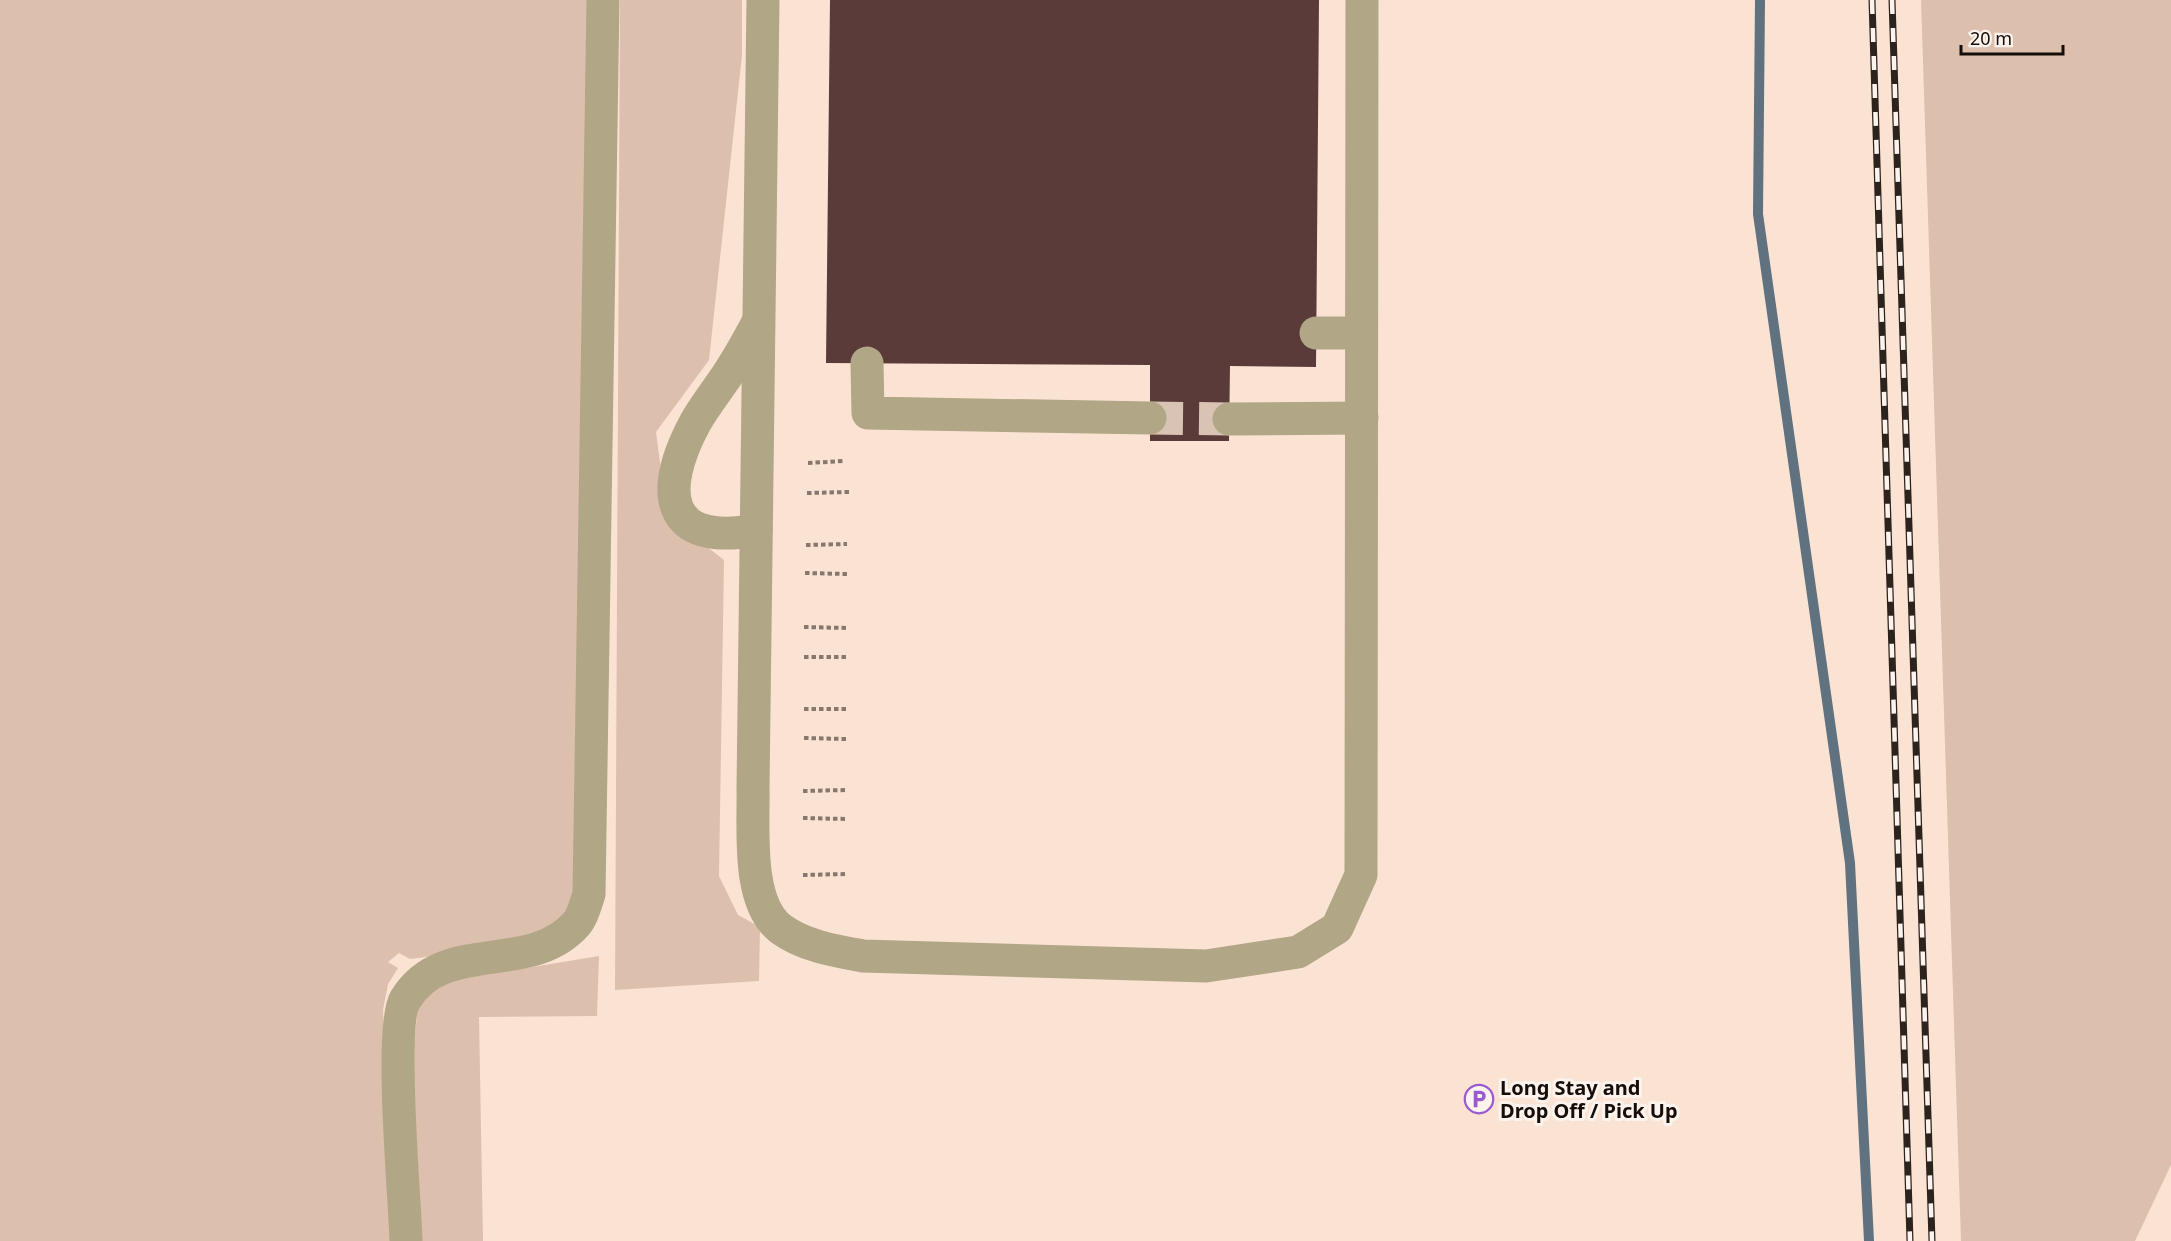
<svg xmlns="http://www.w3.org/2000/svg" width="2171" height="1241" font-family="'Noto Sans',sans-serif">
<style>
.green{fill:#ddbfad}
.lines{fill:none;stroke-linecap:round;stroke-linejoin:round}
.stream{stroke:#607180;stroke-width:10}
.building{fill:#5b3b39}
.minor-tunnel{stroke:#d8c3b5;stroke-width:33;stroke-dasharray:33 16;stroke-linecap:butt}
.path{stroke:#87776d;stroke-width:4;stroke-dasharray:4.5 3;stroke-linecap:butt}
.minor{stroke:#b1a685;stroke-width:33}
.rail-casing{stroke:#2d231d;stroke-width:7}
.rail{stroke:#fdf3ed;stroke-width:4.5;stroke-dasharray:14;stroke-linecap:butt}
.labels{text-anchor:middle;stroke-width:6;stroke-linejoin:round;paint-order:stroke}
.poi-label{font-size:20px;font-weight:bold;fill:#150d08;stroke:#fdf3ed;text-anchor:start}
</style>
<rect width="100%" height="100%" fill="#fbe3d4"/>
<g class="green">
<path d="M0,0H591L579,901L544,942L410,959L399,953L388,962L398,968L388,984L383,1010L397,1241H0Z"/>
<path d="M620,0H742V55L709,360L656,432L667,516L724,560L719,876L738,915L760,927L759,981L615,990Z"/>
<path d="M1921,0H2171V1165L2135,1241H1961Z"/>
<path d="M599,956L597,1016L479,1017L483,1241H415L408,1100L418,1006L430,984Z"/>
</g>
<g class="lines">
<path class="stream" d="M1760,0L1758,214L1850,863L1869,1241"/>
</g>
<path class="building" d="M830,0H1319L1316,367L1230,366L1229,441H1150V365L826,363Z"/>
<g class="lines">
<path class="minor-tunnel" d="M1150,418L1229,419"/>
<g class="path">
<path d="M808,463L844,461"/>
<path d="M807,493L849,492"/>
<path d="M806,545L847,544"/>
<path d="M805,573L847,574"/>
<path d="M804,627L847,628"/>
<path d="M804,657H847"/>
<path d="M804,709H846"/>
<path d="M804,738L846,739"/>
<path d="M803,791L846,790"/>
<path d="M803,818L846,819"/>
<path d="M803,875L846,874"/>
</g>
<g class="minor">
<path d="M763,0L753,789C754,828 746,903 781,929C804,946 836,951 863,956L1206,966L1298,952L1337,928L1361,875L1362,0"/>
<path d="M1316,333H1361"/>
<path d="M867,363L868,413L1150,418"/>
<path d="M1229,419L1362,418"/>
<path d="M756,530C665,547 658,492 695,423C706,403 721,386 733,366C742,352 750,337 758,322"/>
<path d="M406,1241C405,1200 389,1027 405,1000C443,936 531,977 577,923C583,916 586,903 589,894L603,0"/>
</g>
<g class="rail-casing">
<g id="rail">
<path d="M1872,0L1910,1241"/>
<path d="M1892,0L1932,1241"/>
</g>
</g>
<use href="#rail" class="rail"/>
</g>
<defs>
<g id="parking-ring" transform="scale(1.5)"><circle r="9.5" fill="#fdf3ed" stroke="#9a5ad0" stroke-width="1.5"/><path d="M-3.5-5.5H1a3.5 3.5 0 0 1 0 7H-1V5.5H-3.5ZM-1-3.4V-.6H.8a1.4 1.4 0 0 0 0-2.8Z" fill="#9a5ad0"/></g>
</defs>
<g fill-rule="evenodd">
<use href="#parking-ring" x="1479" y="1099"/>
</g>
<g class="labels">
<g class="poi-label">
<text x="1500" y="1095">Long Stay and<tspan x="1500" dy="23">Drop Off / Pick Up</tspan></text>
</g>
</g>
<path d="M1961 45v9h102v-9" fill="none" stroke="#150d08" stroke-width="3"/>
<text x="1970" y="45" font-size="18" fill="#150d08" stroke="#fdf3ed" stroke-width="4.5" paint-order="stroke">20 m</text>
</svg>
